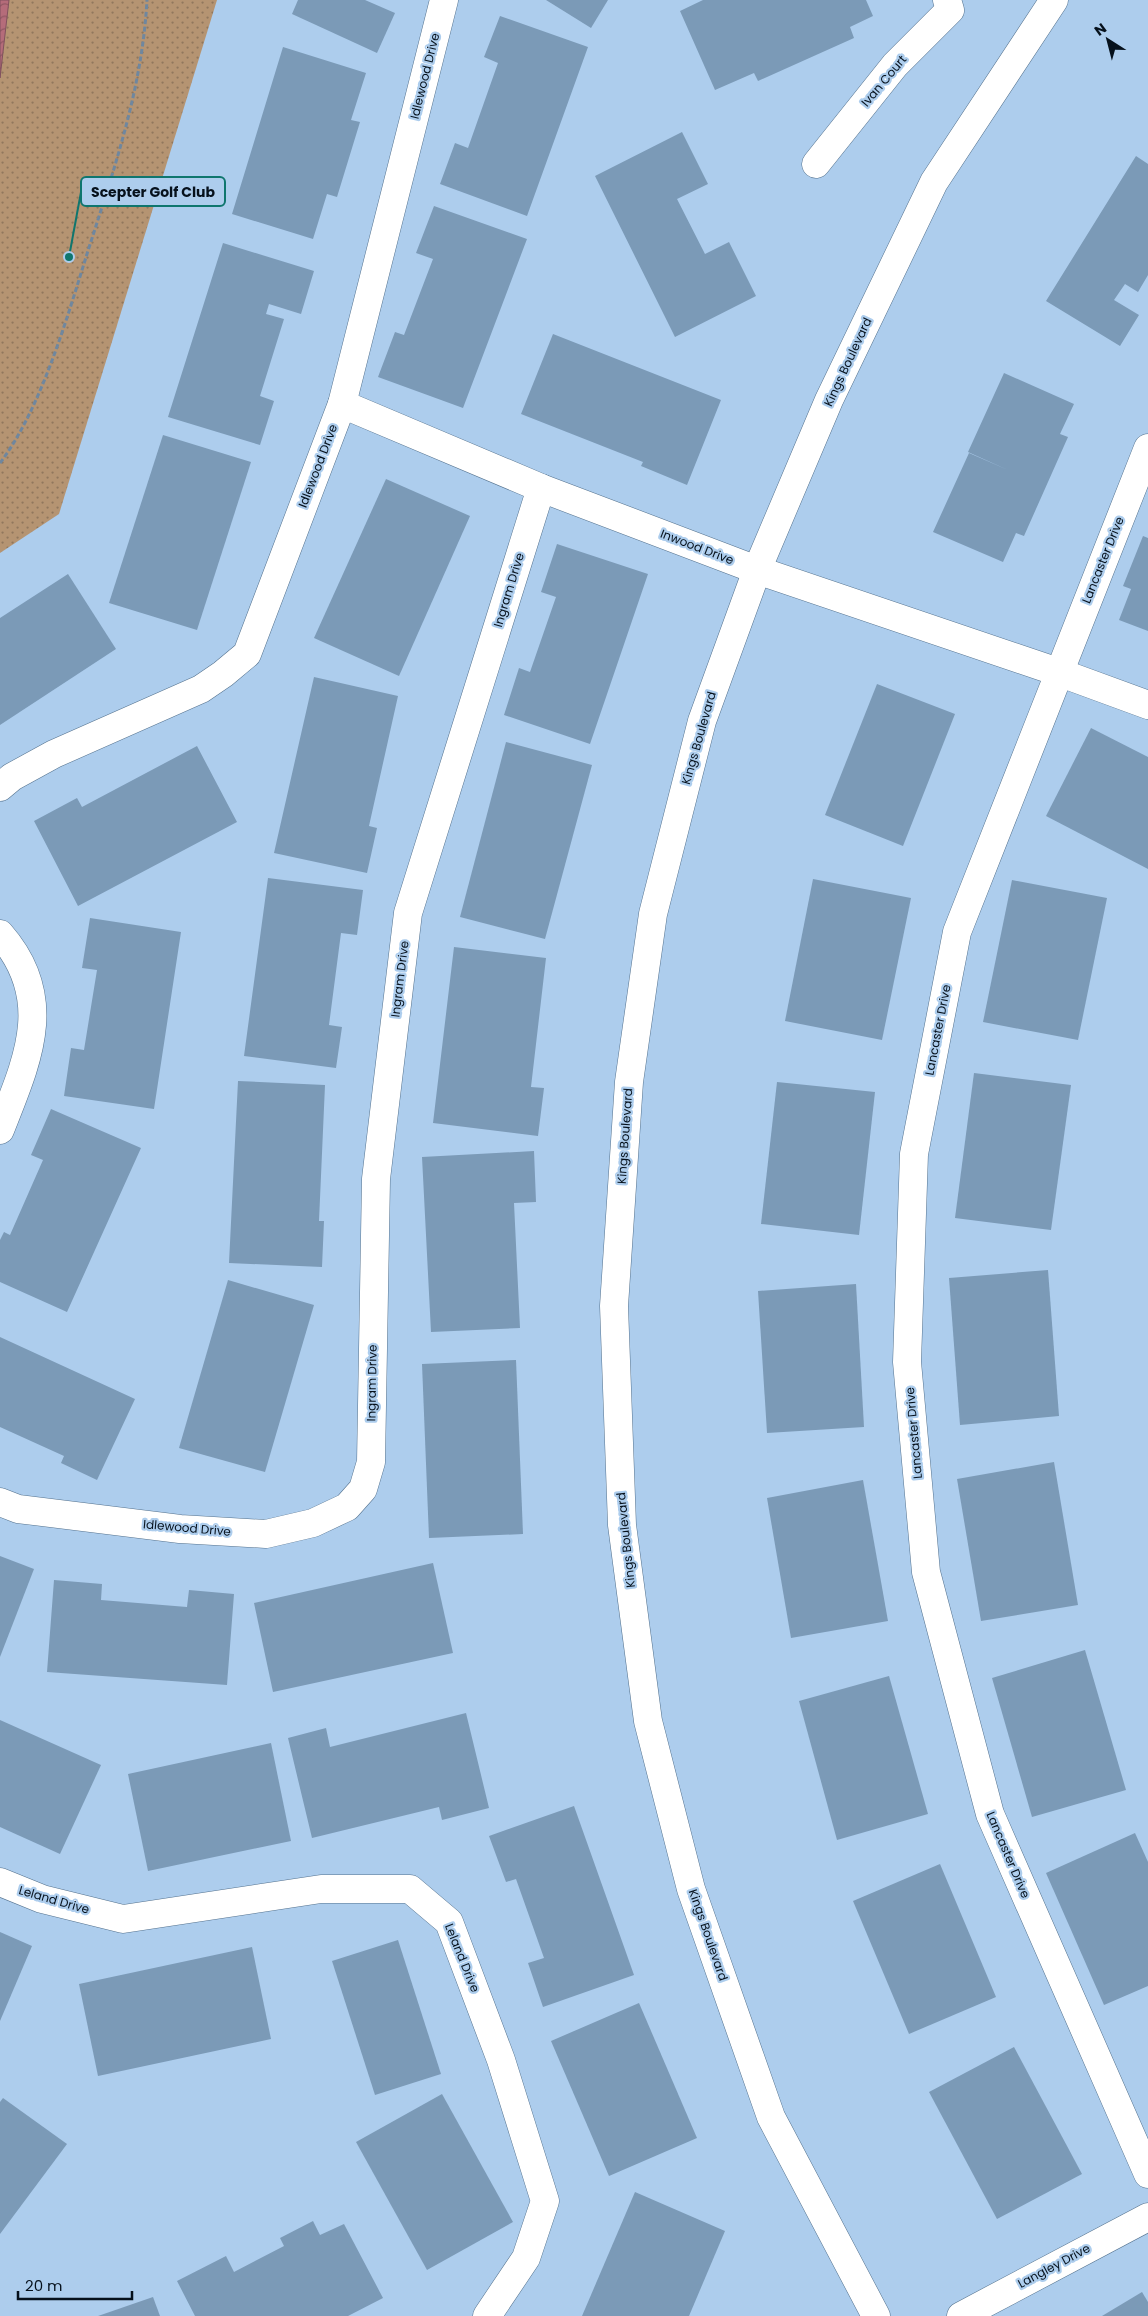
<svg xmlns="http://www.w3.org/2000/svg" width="1148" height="2316" font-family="Poppins,sans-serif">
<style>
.grass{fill:url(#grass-dots)}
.water{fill:url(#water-waves);stroke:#80515e}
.building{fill:#7b9ab7}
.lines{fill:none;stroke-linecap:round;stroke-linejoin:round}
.minor-casing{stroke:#54728e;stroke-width:29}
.path{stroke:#6f879f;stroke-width:3;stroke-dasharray:5 2.5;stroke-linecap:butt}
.minor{stroke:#fff;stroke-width:28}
.labels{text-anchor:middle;stroke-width:4.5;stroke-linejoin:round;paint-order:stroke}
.street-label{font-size:12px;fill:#06111c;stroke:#adcded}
.leader{fill:none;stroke:#0f766e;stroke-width:2}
.callout-dot{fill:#0f766e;stroke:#adcded;stroke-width:2}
.callout{fill:#adcded;stroke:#0f766e;stroke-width:2}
.callout-label{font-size:14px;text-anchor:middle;font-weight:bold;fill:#06111c}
</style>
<defs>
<pattern id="grass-dots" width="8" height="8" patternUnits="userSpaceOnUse" patternTransform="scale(1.25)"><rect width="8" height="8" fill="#b59472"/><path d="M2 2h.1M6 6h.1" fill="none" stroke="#91775d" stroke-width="1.8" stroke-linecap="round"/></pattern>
<pattern id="water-waves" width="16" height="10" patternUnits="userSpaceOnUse" patternTransform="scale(1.25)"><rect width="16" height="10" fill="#b56c7a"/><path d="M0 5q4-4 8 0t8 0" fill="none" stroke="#915763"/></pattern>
</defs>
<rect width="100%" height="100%" fill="#adcded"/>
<path class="grass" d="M0,0H217L59,514L0,553Z"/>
<path class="water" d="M0,0H9L0,78Z"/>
<g class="building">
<path d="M298,0H365L395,13L377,53L292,14Z"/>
<path d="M546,0H608L591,28Z"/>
<path d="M703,0H866L873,16L850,27L854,38L758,81L754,73L715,90L680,11Z"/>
<path d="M500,16L588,47L527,216L440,184L455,143L468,148L498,63L484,57Z"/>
<path d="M283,47L366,73L351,120L360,122L337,197L327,194L313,239L232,214Z"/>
<path d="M682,132L708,184L677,199L705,254L729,242L756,296L675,337L595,176Z"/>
<path d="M1136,156L1148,164V275L1138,292L1125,284L1114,300L1139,315L1120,346L1046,301Z"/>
<path d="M434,206L527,239L463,408L378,377L395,332L404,335L433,259L416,253Z"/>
<path d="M223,243L314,271L301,314L269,304L266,314L284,319L260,396L274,401L260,445L168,417Z"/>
<path d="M553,334L721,400L687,485L641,466L643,462L521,414Z"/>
<path d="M1004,373L1074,404L1060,434L1068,437L1024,536L1016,533L1003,562L933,532L969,453L1008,470L968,452Z"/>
<path d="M163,435L251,462L197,630L109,603Z"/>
<path d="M386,479L470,516L399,676L314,638Z"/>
<path d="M1143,536L1148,538V631L1119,620L1131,589L1123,586Z"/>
<path d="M557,544L648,574L590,744L504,715L519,668L530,672L556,597L541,592Z"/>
<path d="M68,574L116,649L0,725V618Z"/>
<path d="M314,677L398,696L369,826L377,828L367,873L274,853Z"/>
<path d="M877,684L955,714L903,846L825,815Z"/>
<path d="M1091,728L1148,757V869L1046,816Z"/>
<path d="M506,742L592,765L545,939L460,917Z"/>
<path d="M197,746L237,822L78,906L34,821L77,798L82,807Z"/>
<path d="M268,878L363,890L357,935L341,933L329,1025L342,1027L336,1068L244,1056Z"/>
<path d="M813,879L911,898L882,1040L785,1021Z"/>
<path d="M1012,880L1107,898L1078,1040L983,1022Z"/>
<path d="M90,918L181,932L154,1109L64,1096L71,1048L84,1050L97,970L82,968Z"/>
<path d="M454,947L546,958L531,1087L544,1088L538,1136L433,1123Z"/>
<path d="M974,1073L1071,1085L1051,1230L955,1218Z"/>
<path d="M238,1081L325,1085L319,1221H324L322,1267L229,1263Z"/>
<path d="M777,1082L875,1092L859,1235L761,1224Z"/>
<path d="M51,1109L141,1148L67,1312L0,1282V1240L4,1232L10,1235L43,1160L31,1155Z"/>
<path d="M534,1151L536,1202L514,1203L520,1328L431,1332L422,1157Z"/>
<path d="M1048,1270L1059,1416L960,1425L949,1278Z"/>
<path d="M228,1280L314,1305L265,1472L179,1448Z"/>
<path d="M856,1284L864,1427L767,1433L758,1291Z"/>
<path d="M0,1337L135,1399L97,1480L61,1463L64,1456L0,1427Z"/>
<path d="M516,1360L523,1534L429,1538L422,1364Z"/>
<path d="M1054,1462L1078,1605L981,1621L957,1479Z"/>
<path d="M863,1480L888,1621L791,1638L767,1498Z"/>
<path d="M0,1556L34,1569L0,1657Z"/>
<path d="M433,1563L453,1653L273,1692L254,1603Z"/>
<path d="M54,1580L102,1584L101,1600L187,1607L189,1590L234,1594L227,1685L47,1672Z"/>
<path d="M1085,1650L1126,1790L1032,1817L992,1678Z"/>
<path d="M889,1676L928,1814L837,1840L799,1701Z"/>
<path d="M466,1713L489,1808L442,1820L439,1807L312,1838L288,1738L326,1728L330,1747Z"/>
<path d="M0,1720L101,1765L60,1854L0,1827Z"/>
<path d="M271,1743L291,1841L148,1871L128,1774Z"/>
<path d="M574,1806L634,1975L543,2007L528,1963L544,1958L516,1879L506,1882L489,1836Z"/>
<path d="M1135,1833L1148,1862V1986L1104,2005L1046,1873Z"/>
<path d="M940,1864L996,1997L909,2034L853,1901Z"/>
<path d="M0,1932L32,1946L0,2021Z"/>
<path d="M398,1940L441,2074L375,2095L332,1961Z"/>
<path d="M252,1947L271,2039L98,2076L79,1984Z"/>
<path d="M639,2003L697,2138L609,2176L551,2041Z"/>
<path d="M1014,2047L1082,2174L997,2219L929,2092Z"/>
<path d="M442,2094L513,2222L427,2270L356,2142Z"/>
<path d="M3,2098L67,2144L0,2234V2102Z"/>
<path d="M635,2192L725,2231L689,2316H582Z"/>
<path d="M313,2221L320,2235L344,2224L383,2298L348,2316H195L177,2281L226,2256L234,2272L284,2246L280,2238Z"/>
<path d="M1142,2292L1148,2302V2316H1102Z"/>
<path d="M153,2297L160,2316H98Z"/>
</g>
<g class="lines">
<g class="minor-casing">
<g id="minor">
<path d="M816,164L895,65L950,10L947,0"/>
<path d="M342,404L541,488L757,570L1058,672L1148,705"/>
<path d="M1148,448L957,932L914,1154L907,1362L926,1572L990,1814L1148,2174"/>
<path d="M0,787L12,777L54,754L201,689L223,674L247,654L342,404L444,0"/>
<path d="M0,934C57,999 27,1061 0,1130"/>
<path d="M0,1502L18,1509L180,1529L266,1534L313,1523L347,1507L363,1489L371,1462L376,1179L408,913L541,488"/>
<path d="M0,1882L42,1899L123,1919L321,1889H410L449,1922L501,2060L545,2201L526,2258L487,2316"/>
<path d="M876,2316L771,2117L691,1889L648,1721L622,1525L614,1306L629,1082L653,914L702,721L757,570L829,400L934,182L1054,0"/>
<path d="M961,2316L1148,2217"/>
</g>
</g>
<path class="path" d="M0,463C41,409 67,318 87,254C114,169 142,90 147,0"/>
<use href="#minor" class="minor"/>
</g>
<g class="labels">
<g class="street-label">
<text transform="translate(425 76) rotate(-76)" y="4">Idlewood Drive</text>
<text transform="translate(884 81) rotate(-50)" y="4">Ivan Court</text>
<text transform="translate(848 362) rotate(-65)" y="4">Kings Boulevard</text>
<text transform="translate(318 466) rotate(-69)" y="4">Idlewood Drive</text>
<text transform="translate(697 547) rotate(21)" y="4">Inwood Drive</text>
<text transform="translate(1103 560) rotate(-68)" y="4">Lancaster Drive</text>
<text transform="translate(509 590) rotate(-73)" y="4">Ingram Drive</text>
<text transform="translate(699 738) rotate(-74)" y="4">Kings Boulevard</text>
<text transform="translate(400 979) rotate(-83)" y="4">Ingram Drive</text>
<text transform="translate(938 1030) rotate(-79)" y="4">Lancaster Drive</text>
<text transform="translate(625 1136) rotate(-86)" y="4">Kings Boulevard</text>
<text transform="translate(372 1383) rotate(-89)" y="4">Ingram Drive</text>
<text transform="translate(914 1433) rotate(-95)" y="4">Lancaster Drive</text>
<text transform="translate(187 1528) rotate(5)" y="4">Idlewood Drive</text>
<text transform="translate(626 1540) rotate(-96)" y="4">Kings Boulevard</text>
<text transform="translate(1008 1855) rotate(67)" y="4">Lancaster Drive</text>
<text transform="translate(54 1900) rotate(16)" y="4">Leland Drive</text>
<text transform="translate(708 1935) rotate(71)" y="4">Kings Boulevard</text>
<text transform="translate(462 1958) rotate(68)" y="4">Leland Drive</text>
<text transform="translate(1054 2266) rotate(-28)" y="4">Langley Drive</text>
</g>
</g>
<path class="leader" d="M69 257L81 192"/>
<circle class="callout-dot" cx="69" cy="257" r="5"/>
<rect class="callout" x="81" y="177" width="144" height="29" rx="5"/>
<g class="callout-label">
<text x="153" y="197">Scepter Golf Club</text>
</g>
<g transform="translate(1108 40) rotate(324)" stroke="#adcded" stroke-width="4" paint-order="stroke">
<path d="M0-4L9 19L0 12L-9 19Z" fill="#06111c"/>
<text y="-8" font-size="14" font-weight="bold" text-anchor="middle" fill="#06111c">N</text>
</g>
<path d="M18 2291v8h114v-8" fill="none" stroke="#06111c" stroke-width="2.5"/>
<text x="25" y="2291" font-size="15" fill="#06111c" stroke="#adcded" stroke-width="4" paint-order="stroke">20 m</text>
</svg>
